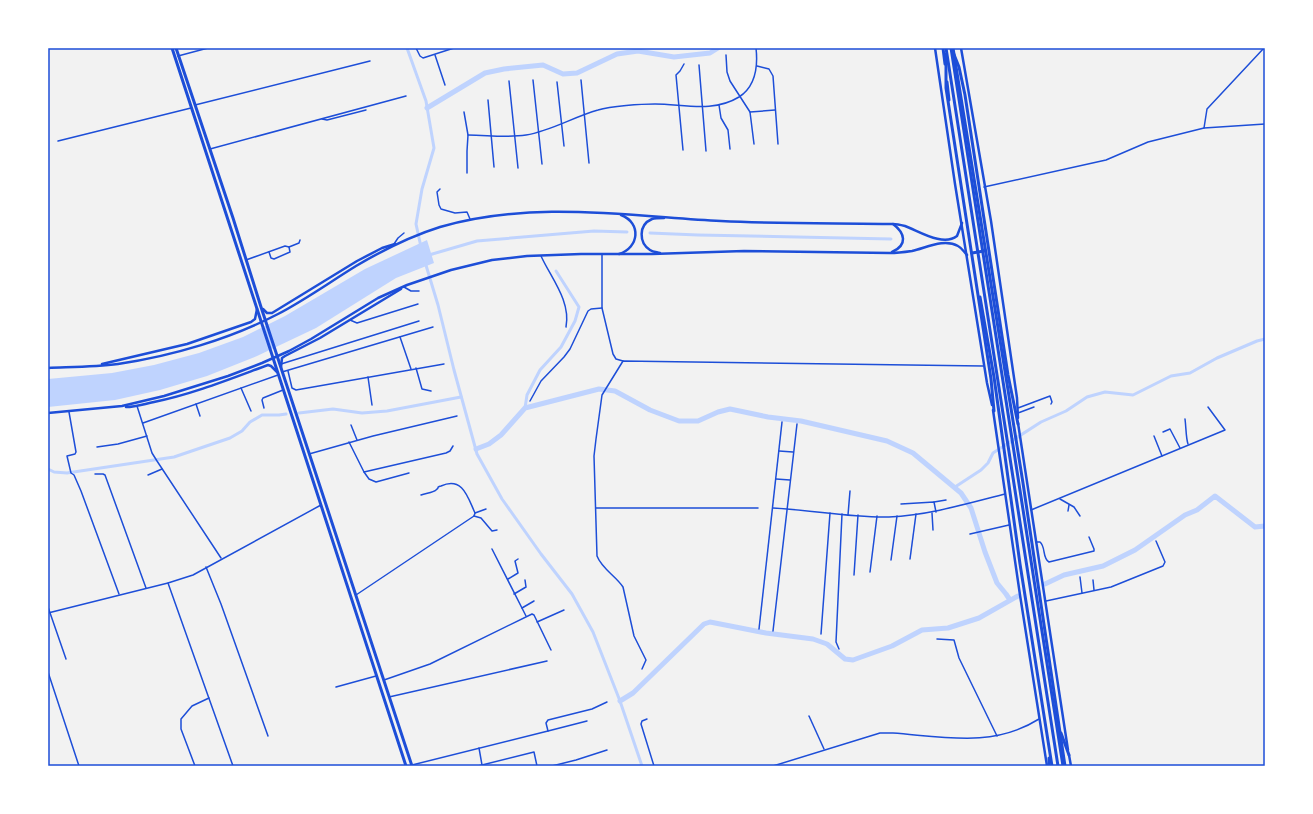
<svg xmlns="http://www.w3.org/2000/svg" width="1313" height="814" font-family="'Golos Text',sans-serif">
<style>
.water{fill:#bfd3fe}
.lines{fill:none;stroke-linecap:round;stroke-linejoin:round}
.canal{stroke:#bfd3fe;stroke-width:3}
.river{stroke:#bfd3fe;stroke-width:5}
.minor{stroke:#1d4ed8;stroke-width:1.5}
.secondary{stroke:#1d4ed8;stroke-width:2.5}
.primary{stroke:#1d4ed8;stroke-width:3}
.trunk{stroke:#1d4ed8;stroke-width:3}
.motorway{stroke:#1d4ed8;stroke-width:3}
.neatline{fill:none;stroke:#1d4ed8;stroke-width:1.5}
</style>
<rect width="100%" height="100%" fill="#f2f2f2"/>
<path class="water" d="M427,240L434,263L396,278L316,328L257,356L207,376L160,390L115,400L48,407V379L112,373L154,365L199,353L243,337L285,316L365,269Z"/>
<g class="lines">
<g class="canal">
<path d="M407,48L426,101L434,148L422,189L416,224L421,247"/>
<path d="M650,233L698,235L891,239"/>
<path d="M429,255L477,241L594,231L627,232"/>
<path d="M425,262L438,305L454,370L477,454L502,499L541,554L572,594L593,632L620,701L642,766"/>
<path d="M525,408L527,395L540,370L561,347L575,321L579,307L556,271"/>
<path d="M299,413L333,409L362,413L387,411L461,397"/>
<path d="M48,469L54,472L67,473L174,457L230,438L242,431L250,422L262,415H279L286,414"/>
<path d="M955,487L981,470L988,463L993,453L1041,422L1066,411L1087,397L1105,392L1133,395L1171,376L1190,373L1217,358L1257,341L1265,339"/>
</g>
<g class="river">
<path d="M427,108L485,73L504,69L543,65L563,74L577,73L617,54L638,51L674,57L710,53L718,48"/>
<path d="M476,449L489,444L501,435L525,408L599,389L615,391L650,410L679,421H698L718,412L730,409L768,417L801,421L887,441L913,453L961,493L971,508L985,552L997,583L1006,594L1010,600"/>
<path d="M1045,584L1064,575L1103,566L1135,550L1185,515L1197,510L1215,496L1255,527L1265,526"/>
<path d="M620,701L633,693L704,624L710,622L766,633L813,639L827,644L845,659L853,660L892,646L922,630L948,628L979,618L1018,596"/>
</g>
<g class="minor">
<path d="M416,48L420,56L423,58L454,48"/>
<path d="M435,55L445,85"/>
<path d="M726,55L727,72L730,81L750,112L754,144"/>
<path d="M178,56L208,48"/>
<path d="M699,65L706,151"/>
<path d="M757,66L769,69L773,76L778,144"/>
<path d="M533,80L542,164"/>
<path d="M581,80L589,163"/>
<path d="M509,81L518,168"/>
<path d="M557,82L564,146"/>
<path d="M488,100L494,167"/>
<path d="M195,105L370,61"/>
<path d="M719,105L721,118L728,130L730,149"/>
<path d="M464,112L468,135L467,151V173"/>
<path d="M750,112L775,110"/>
<path d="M322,119L327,120L366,110"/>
<path d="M1204,128L1207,109L1264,48"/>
<path d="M468,135C487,135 507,138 526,135C551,131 573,117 598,110C611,106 641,104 655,104C683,104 713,113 739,97C756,86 758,66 756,48"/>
<path d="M58,141L191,108"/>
<path d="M210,149L406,96"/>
<path d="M683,150L676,75L680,71L684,64"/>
<path d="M984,187L1106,160L1148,142L1204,128L1265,124"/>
<path d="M440,189L437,192L439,205L441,209L455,213L467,212L470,219"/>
<path d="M394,244L398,238L404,233"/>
<path d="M269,252L271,258L274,259L290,252L289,247"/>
<path d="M602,254V308L613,354L616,359L623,361"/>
<path d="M541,256C551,278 571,301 566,327"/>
<path d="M246,260L285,246L289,247L299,243L300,240"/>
<path d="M404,287L411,291H419"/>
<path d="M350,320L357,323L418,304"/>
<path d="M400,337L411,369"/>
<path d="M281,364L419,321"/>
<path d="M416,368L422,389L431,391"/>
<path d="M288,371L292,388L296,390L444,364"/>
<path d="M282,372L433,327"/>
<path d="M368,377L372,405"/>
<path d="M241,388L251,411"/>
<path d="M530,401L541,381L564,357L570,349L588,311L591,309L602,308"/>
<path d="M196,404L200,416"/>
<path d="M137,406L152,453L157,461L221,558"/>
<path d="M264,408L262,400L263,398L283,390"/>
<path d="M1018,408L1050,396L1052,402L1051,404"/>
<path d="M69,412L76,452L75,454L67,456L71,473L74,475L81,491L119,594"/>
<path d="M1018,413L1034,407"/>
<path d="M1185,419C1186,426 1186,439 1188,444"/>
<path d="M143,423L278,375"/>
<path d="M351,425L357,440"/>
<path d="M1163,432L1170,429L1180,448"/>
<path d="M1154,436L1162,456"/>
<path d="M349,442L364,472L446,453L450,451L453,446"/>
<path d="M97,447L118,444L147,436"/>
<path d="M779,451L793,452"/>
<path d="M309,454L373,436L457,416"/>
<path d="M364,472L369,479L376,482L409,473"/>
<path d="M95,474H103L105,475L146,588"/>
<path d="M148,475L162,469"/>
<path d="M776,479L790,480"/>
<path d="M1060,499L1074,507L1080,516"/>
<path d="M934,502L946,500"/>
<path d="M901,504L934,502L936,512"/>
<path d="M596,508H758"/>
<path d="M773,508C812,510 850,518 889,517C929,515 966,504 1005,494"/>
<path d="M1031,510L1225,430L1208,407"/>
<path d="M1068,511L1069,505"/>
<path d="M475,513L486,509"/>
<path d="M932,513L933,530"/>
<path d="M848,515L850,491"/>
<path d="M474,516L481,518L492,531L497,530"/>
<path d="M970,534L1009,525"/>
<path d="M1036,542H1040C1046,547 1042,558 1049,562L1094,551V549L1089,537"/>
<path d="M492,549L526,616"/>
<path d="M910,559L916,514"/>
<path d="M891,560L897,516"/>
<path d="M206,567L221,604L268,736"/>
<path d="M870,572L877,516"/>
<path d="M854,575L858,515"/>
<path d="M1080,577L1082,593"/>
<path d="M508,579L518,573L515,561L518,559"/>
<path d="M1093,580L1094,590"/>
<path d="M168,583L233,766"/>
<path d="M514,594L526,587L525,580"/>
<path d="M356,595L474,516L475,513C468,498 463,476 441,486C435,488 441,486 436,490C433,493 426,493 421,495"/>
<path d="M1046,601L1111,587L1163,566L1165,562L1156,541"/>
<path d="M48,607L66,659"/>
<path d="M522,608L534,601"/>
<path d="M48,613L168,583L193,575L321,505"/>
<path d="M537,622L564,610"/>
<path d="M759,629L782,422"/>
<path d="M773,631L797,424"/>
<path d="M821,634L830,513"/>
<path d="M937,639L954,640L959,658L997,736"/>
<path d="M839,649L836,642L842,514"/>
<path d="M642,669L646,660L634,636L623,587C616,576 602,569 597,556L594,456L596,439L602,395L623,361L983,366"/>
<path d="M48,672L79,766"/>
<path d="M384,680L430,664L532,614L534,615L551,650"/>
<path d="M336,687L376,676"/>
<path d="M389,697L547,661"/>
<path d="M809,716L824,749"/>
<path d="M647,719L642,721L641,724L654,766"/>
<path d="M548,731L587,721"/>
<path d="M479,748L482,765"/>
<path d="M412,765L548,731L546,723L548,720L592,709L607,702"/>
<path d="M195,766L181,729V719L192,706L209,698"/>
<path d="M478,766L534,752L537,766"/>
<path d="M552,766L576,760L607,750"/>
<path d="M773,766L880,733H893C945,737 993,748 1039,719"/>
</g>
<g class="secondary">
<path d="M935,48L955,184L987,383L992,405"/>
<path d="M961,48L991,221L1017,398L1018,418"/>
<path d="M892,252C908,245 905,233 893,224"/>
<path d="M660,253C656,252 653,252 650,250C639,243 638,225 652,219C655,218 660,218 664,218"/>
<path d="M619,254C639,248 642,223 621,215"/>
<path d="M263,309L267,313H272L357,261L382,248L395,244"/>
<path d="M102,364L187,344L251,322L255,319L257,309"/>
<path d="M281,367L282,358L285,356L320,338L401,289"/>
<path d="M48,368C71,367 95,367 118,364C172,356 230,339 278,314C305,300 330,282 356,266C383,250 411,236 440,227C531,200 629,216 721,221C778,224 836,223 893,224C897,224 901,225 905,226C919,231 943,247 957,236L962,223"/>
<path d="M126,407C136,407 144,404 154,402C193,394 230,379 268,365L271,366L277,372"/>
<path d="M993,410L1020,595L1047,766"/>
<path d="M48,413L122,406L164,396L228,376L262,363L289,351L311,339L378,298L407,285L451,270L492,260L527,256L581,254H652L744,251L890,253C897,253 905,252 912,251C926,248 944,238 958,246C962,248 964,252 967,255"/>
<path d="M1018,423L1068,750"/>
<path d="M1069,755L1071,766"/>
</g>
<g class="primary">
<path d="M172,48L406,766"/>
<path d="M176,48L233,218L261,307L412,766"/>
</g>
<g class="trunk">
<path d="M943,48L945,64"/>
<path d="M953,48L1023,483L1065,766"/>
<path d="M947,82L949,100"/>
<path d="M972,253L984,251"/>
<path d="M980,297L994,377L1020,564L1052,766"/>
<path d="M1061,733L1069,755"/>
<path d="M1049,758V766"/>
</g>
<g class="motorway">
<path d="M946,48L1058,766"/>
<path d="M951,48L1063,766"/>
<path d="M953,52L959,67L965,95L1008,375L1018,424"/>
<path d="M946,54V88L991,379L994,411"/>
</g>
</g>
<rect width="1313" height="814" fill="none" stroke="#ffffff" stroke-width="98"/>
<rect x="49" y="49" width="1215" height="716" class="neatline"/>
</svg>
